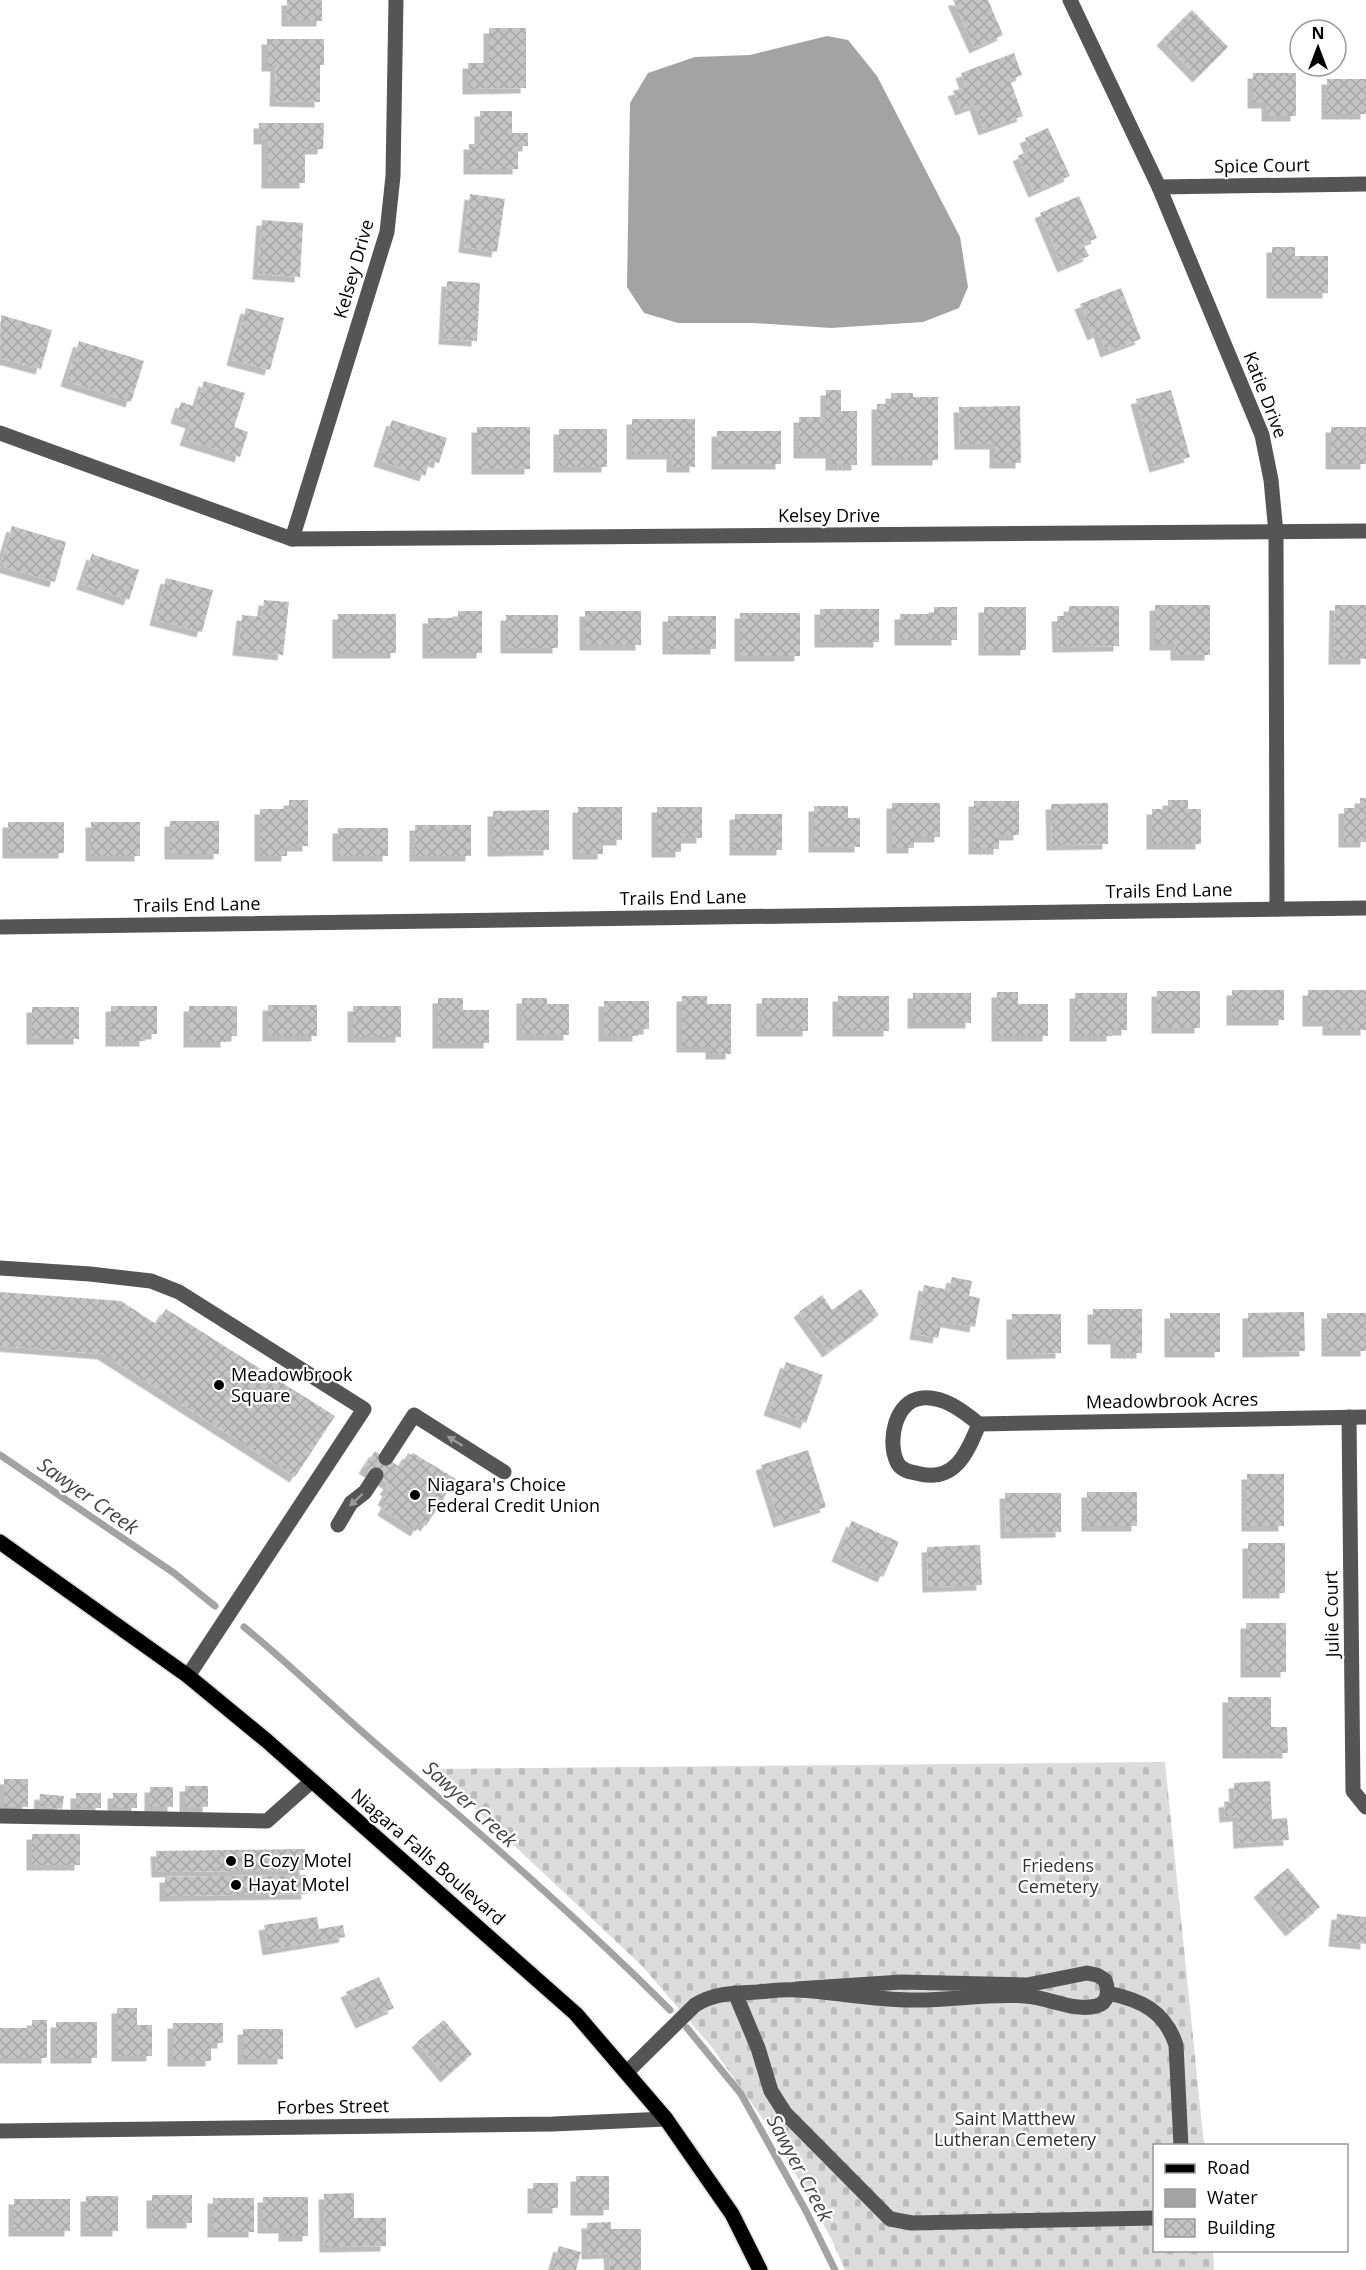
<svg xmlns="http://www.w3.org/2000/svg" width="1366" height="2270" font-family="'Open Sans',sans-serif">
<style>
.cemetery{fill:url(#cemetery-stones)}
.water{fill:#a3a3a3}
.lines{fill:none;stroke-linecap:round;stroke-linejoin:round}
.stream{stroke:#a3a3a3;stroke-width:7}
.building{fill:url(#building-cross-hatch);filter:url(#shadow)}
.major-casing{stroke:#dbdbdb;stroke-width:18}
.minor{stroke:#555;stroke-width:15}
.major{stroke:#000;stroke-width:15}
.oneway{fill:#999}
.poi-dot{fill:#000;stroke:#fff;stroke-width:2}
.labels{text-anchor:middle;stroke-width:4.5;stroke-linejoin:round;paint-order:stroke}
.street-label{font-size:18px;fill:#000;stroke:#fff}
.poi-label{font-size:18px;fill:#000;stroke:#fff;text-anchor:start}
.park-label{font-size:18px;fill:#333;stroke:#fff}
.water-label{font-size:20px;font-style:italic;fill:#444;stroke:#fff}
</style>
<defs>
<pattern id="cemetery-stones" width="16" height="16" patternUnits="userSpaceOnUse" patternTransform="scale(1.5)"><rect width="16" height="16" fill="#dcdcdc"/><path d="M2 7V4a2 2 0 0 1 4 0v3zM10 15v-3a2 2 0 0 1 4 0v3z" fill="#bbb"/></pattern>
<pattern id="building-cross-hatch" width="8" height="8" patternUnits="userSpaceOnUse" patternTransform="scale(1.5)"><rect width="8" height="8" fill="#c4c4c4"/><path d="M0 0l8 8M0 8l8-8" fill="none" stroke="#a7a7a7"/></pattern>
<filter id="shadow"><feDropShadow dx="-5.5" dy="5.5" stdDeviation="0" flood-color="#0004"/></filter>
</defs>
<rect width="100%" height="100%" fill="#fff"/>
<path class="cemetery" d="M1165,1762L1204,2145L1154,2146V2250L1213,2251L1214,2270H845L831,2238L772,2132L711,2046L642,1966L433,1769Z"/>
<path class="water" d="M827,36L848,40L877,76L960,237L968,287L959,308L923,322L831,328L754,323H678L644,313L627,287L630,103L648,73L695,57L750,55Z"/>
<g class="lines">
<g class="stream">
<path d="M0,1455L174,1573L215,1606"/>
<path d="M244,1627C292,1666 336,1710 383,1750C481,1834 579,1919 670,2010"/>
<path d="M687,2028L741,2094L806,2211L835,2270"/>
</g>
</g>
<g class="building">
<rect x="287" y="0" width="35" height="21"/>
<path d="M953,0H988L1003,35L975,48Z"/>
<path d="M1192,10L1228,47L1198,77L1162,40Z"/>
<path d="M489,28H526V88L468,89V63H489Z"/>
<path d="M267,39H324V65H320V102L275,101L276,66H267Z"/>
<path d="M1014,53L1022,75L1010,80L1023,116L984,130L975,105L961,110L953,91L966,87L961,73Z"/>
<path d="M1253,73H1296V116H1267V103H1253Z"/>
<rect x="1327" y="79" width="39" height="35"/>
<path d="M480,111H512V133H528V146H518V169H469V144H480Z"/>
<path d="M259,123H324L323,149H305V183H267V139H259Z"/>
<path d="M1048,128L1070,176L1034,192L1018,156L1030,150L1025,138Z"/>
<path d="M470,194L505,199L497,252L464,247Z"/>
<path d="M1079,196L1097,238L1083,244L1089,256L1063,267L1040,213Z"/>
<path d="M262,220L303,223L300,277L258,274Z"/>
<path d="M1272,247H1295V256H1328V293H1272Z"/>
<path d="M447,281L480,283L477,341L444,339Z"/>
<path d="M1121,288L1141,339L1106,352L1099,332L1093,335L1080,304Z"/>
<path d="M246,308L284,318L270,370L232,360Z"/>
<path d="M1,315L52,330L41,369L0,358Z"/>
<path d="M79,341L144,361L131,402L66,381Z"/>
<path d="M204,381L245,393L234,427L248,432L240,457L185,440L191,423L176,418L181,402L196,407Z"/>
<path d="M826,390H841V411H857V465H831V453H799V417H826Z"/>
<path d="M1171,390L1190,457L1155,467L1136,399Z"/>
<path d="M891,393H913V397H938V460H877V404H891Z"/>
<path d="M1020,406L1021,463H995V444H960L959,407Z"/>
<path d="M632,419H695V467H672V454H632Z"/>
<path d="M392,420L447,438L439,463L430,460L425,476L379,461Z"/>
<rect x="477" y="427" width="53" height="42"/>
<rect x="1331" y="427" width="35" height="37"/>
<rect x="559" y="429" width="48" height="38"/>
<rect x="717" y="431" width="64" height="33"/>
<path d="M12,526L66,542L55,582L0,566Z"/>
<path d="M92,554L139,570L129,600L82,584Z"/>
<path d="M166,578L213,590L202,632L155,620Z"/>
<path d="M264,600L289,602L283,655L238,650L242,615L262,617Z"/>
<path d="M1155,605H1210V655H1176V645H1155Z"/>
<path d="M1335,605H1366V659H1334Z"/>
<path d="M1069,606H1119V646L1058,647L1057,616H1069Z"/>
<path d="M934,607H957V640H900V614H934Z"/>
<rect x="984" y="607" width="42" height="43"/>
<rect x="820" y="609" width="59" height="33"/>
<path d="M458,611H482V653H428V618H458Z"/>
<rect x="585" y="611" width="56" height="34"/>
<rect x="740" y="613" width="60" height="43"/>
<rect x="338" y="614" width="58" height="39"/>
<rect x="506" y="615" width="52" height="33"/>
<rect x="668" y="616" width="48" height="33"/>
<path d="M1360,798H1366V842H1344V808H1360Z"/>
<path d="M289,800H308V846H287V856H260V809H289Z"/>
<path d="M1168,800H1188V809H1201V844H1152V809H1168Z"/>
<path d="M974,801H1019V835H999V849H974Z"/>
<path d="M892,803H940V837H914V848H892Z"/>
<path d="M1108,803V844L1052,845L1051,804Z"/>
<path d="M814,806H848V818H860V847H814Z"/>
<path d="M578,807H622V840H603V854H578Z"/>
<path d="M657,807H702V838H681V852H657Z"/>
<path d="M549,810V850L493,851V811Z"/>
<rect x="735" y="814" width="47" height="36"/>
<rect x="170" y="821" width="49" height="33"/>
<rect x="8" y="822" width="56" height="31"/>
<rect x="91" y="822" width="49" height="34"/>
<rect x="415" y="825" width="56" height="31"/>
<rect x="338" y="828" width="50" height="28"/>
<rect x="1232" y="990" width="52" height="30"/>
<path d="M1308,990H1366V1030H1328V1021H1308Z"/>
<rect x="1157" y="991" width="43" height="37"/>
<path d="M997,992H1018V1004H1048V1036H997Z"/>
<rect x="913" y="993" width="58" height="30"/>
<path d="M1075,993H1127V1030H1112V1036H1075Z"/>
<path d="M682,996H707V1004H731V1054H711V1047H682Z"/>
<rect x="838" y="996" width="51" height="35"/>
<path d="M438,998H463V1010H489V1043H438Z"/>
<path d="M522,998H547V1004H569V1035H522Z"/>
<rect x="762" y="998" width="46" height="33"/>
<path d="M604,1001H649V1029H638V1036H604Z"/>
<rect x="268" y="1005" width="49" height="31"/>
<path d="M111,1006H157V1034H145V1041H111Z"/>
<path d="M189,1006H237V1036H226V1042H189Z"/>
<rect x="353" y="1006" width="48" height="31"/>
<rect x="32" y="1007" width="47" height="32"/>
<path d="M952,1277L972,1281L969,1296L980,1298L975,1327L942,1321L938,1338L915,1334L924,1285L949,1290Z"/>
<path d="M861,1289L879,1315L828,1352L799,1312L822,1295L832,1310Z"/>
<path d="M0,1292L121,1301L156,1324L166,1309L335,1416L295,1477L103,1354L0,1346Z"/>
<path d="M1093,1309H1142V1353H1116V1339H1093Z"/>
<path d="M1304,1312L1305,1351L1248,1352V1313Z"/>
<rect x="1170" y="1313" width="50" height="39"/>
<rect x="1327" y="1313" width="39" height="38"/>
<path d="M1012,1314H1061V1353L1012,1354Z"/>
<path d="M786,1362L823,1375L806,1423L769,1410Z"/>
<path d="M808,1450L826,1507L779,1522L761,1465Z"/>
<path d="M375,1451L400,1467L408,1453L411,1455L413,1453L456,1479L426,1526L421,1523L416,1531L383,1510L387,1502L383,1500L388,1491L385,1489L389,1484L364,1468Z"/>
<rect x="1247" y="1474" width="37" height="52"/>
<rect x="1087" y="1492" width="50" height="34"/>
<path d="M1005,1493H1061V1532L1006,1533Z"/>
<path d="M852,1521L899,1542L883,1577L837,1556Z"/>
<rect x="1248" y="1543" width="37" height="50"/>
<path d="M980,1545L982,1585L928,1587L927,1547Z"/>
<rect x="1246" y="1623" width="40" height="49"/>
<path d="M1228,1697H1271V1727H1287L1288,1753H1228Z"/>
<rect x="4" y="1779" width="24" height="28"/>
<path d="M1270,1781L1272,1819L1287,1818L1289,1840L1239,1843L1238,1816L1225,1817L1224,1802L1235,1801L1234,1783Z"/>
<rect x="185" y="1786" width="23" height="21"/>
<rect x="150" y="1787" width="23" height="20"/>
<rect x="76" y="1793" width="25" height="15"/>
<rect x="113" y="1793" width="24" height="15"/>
<path d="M40,1794L64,1796L62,1809L39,1806Z"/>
<rect x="32" y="1834" width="48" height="31"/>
<path d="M305,1849V1870L157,1872L156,1851Z"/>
<path d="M1288,1868L1320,1907L1291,1931L1259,1892Z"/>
<path d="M306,1875L307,1894L165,1896V1877Z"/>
<path d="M1337,1914L1366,1917V1944L1334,1941Z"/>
<path d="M317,1917L319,1929L343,1925L345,1937L268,1950L264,1925Z"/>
<path d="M379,1977L394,2008L361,2023L346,1992Z"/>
<path d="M117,2008H137V2025H152V2056H117Z"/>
<path d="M32,2020H47V2058H0V2028H32Z"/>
<path d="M444,2020L472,2054L446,2077L417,2042Z"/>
<rect x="56" y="2022" width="41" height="36"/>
<path d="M173,2023H223V2043H211V2061H173Z"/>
<rect x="243" y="2029" width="40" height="30"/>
<rect x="576" y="2176" width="33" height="34"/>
<rect x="533" y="2183" width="25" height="25"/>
<path d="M354,2193V2218H386V2246L325,2247L324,2194Z"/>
<rect x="152" y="2195" width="40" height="28"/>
<rect x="86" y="2196" width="32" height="35"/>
<path d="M263,2197H308V2236H284V2228H263Z"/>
<rect x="213" y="2198" width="41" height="34"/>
<rect x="14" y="2199" width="56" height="32"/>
<path d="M611,2222V2229H641V2270H610L609,2253L587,2254V2223Z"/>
<path d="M559,2246L581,2252L576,2270H552Z"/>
</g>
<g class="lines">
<g class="major-casing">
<path id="major" d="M0,1542L188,1676L267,1741L576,2014L666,2119L732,2214L760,2270"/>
</g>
<g class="minor">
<path d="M1070,0L1159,187L1262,435L1271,480L1276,533L1277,909"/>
<path d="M1159,187L1366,184"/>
<path d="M0,433L292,539L1366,531"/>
<path d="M292,539L387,232L393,176L396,0"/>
<path d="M0,927L1366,908"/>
<path d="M0,1268L90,1274L151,1281L179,1292L364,1409L188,1676"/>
<path d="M1349,1417L1353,1791L1366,1807"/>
<path d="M979,1424C967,1454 954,1484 916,1473C909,1472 900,1469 897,1462C887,1441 895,1401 922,1398C944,1396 963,1411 979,1424L1366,1417"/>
<path d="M386,1458L414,1415L504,1472"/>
<path d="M338,1525L351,1503L365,1492L376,1475"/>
<path d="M0,1816L267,1821L312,1781"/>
<path d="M735,1993L758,2048L771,2091L785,2113L890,2219L912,2223L1154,2218"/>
<path d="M1108,1993C1141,2000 1165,2011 1176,2045L1181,2146"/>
<path d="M627,2072L695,2005C715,1993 734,1993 757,1992C770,1991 784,1989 798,1990C836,1992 873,2000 911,2000C949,2001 987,1993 1025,1996C1048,1997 1074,2012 1096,2006C1109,2003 1109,1990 1105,1980L1097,1975L1087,1973L1027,1985L902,1982L796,1989"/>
<path d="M0,2131L553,2124L666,2119"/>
</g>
<use href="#major" class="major"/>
</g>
<defs><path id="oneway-solid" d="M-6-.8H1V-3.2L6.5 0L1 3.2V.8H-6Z" transform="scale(1.5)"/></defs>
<g class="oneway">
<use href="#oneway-solid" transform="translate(455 1441) rotate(-148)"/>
<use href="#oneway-solid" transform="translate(356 1500) rotate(137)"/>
</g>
<g class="poi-dot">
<circle cx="219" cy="1385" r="6"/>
<circle cx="415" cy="1495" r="6"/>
<circle cx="231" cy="1861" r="6"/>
<circle cx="236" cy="1885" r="6"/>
</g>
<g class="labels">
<g class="street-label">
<text transform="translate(1262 166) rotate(-1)" y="6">Spice Court</text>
<text transform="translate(354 269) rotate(-74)" y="6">Kelsey Drive</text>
<text transform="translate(1265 395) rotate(69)" y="6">Katie Drive</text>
<text x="829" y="522">Kelsey Drive</text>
<text transform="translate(1169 891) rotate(-1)" y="6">Trails End Lane</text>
<text transform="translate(683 898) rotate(-1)" y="6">Trails End Lane</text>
<text transform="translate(197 905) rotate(-1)" y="6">Trails End Lane</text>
<text transform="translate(1172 1401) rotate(-1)" y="6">Meadowbrook Acres</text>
<text transform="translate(1332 1614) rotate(-91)" y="6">Julie Court</text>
<text transform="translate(428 1857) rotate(41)" y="6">Niagara Falls Boulevard</text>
<text transform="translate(333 2107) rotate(-1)" y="6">Forbes Street</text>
</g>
<g class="poi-label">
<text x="231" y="1381">Meadowbrook<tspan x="231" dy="21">Square</tspan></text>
<text x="427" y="1491">Niagara's Choice<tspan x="427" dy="21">Federal Credit Union</tspan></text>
<text x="243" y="1867">B Cozy Motel</text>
<text x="248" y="1891">Hayat Motel</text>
</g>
<g class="park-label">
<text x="1058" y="1872">Friedens<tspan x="1058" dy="21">Cemetery</tspan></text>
<text x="1015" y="2125">Saint Matthew<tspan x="1015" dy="21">Lutheran Cemetery</tspan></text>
</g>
<g class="water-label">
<text transform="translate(88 1496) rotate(35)" y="7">Sawyer Creek</text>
<text transform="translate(470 1804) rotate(42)" y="7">Sawyer Creek</text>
<text transform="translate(800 2168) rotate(62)" y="7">Sawyer Creek</text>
</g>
</g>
<rect x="1153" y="2144" width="195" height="108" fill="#ffffff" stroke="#999999" stroke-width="1.5"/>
<rect x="1165" y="2164" width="30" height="9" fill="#000000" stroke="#999999" stroke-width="1.5"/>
<text x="1207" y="2174" font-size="18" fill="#000000">Road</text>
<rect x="1165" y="2189" width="30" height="18" fill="#a3a3a3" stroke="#999999" stroke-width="1.5"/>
<text x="1207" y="2204" font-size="18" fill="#000000">Water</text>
<rect x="1165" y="2219" width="30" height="18" fill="url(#building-cross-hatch)" stroke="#999999" stroke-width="1.5"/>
<text x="1207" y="2234" font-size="18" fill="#000000">Building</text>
<g transform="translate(1318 48)"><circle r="28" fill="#ffffff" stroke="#999999" stroke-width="1.5"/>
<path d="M0-4.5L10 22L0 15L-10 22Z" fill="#000000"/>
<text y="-9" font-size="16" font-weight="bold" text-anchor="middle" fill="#000000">N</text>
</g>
</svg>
